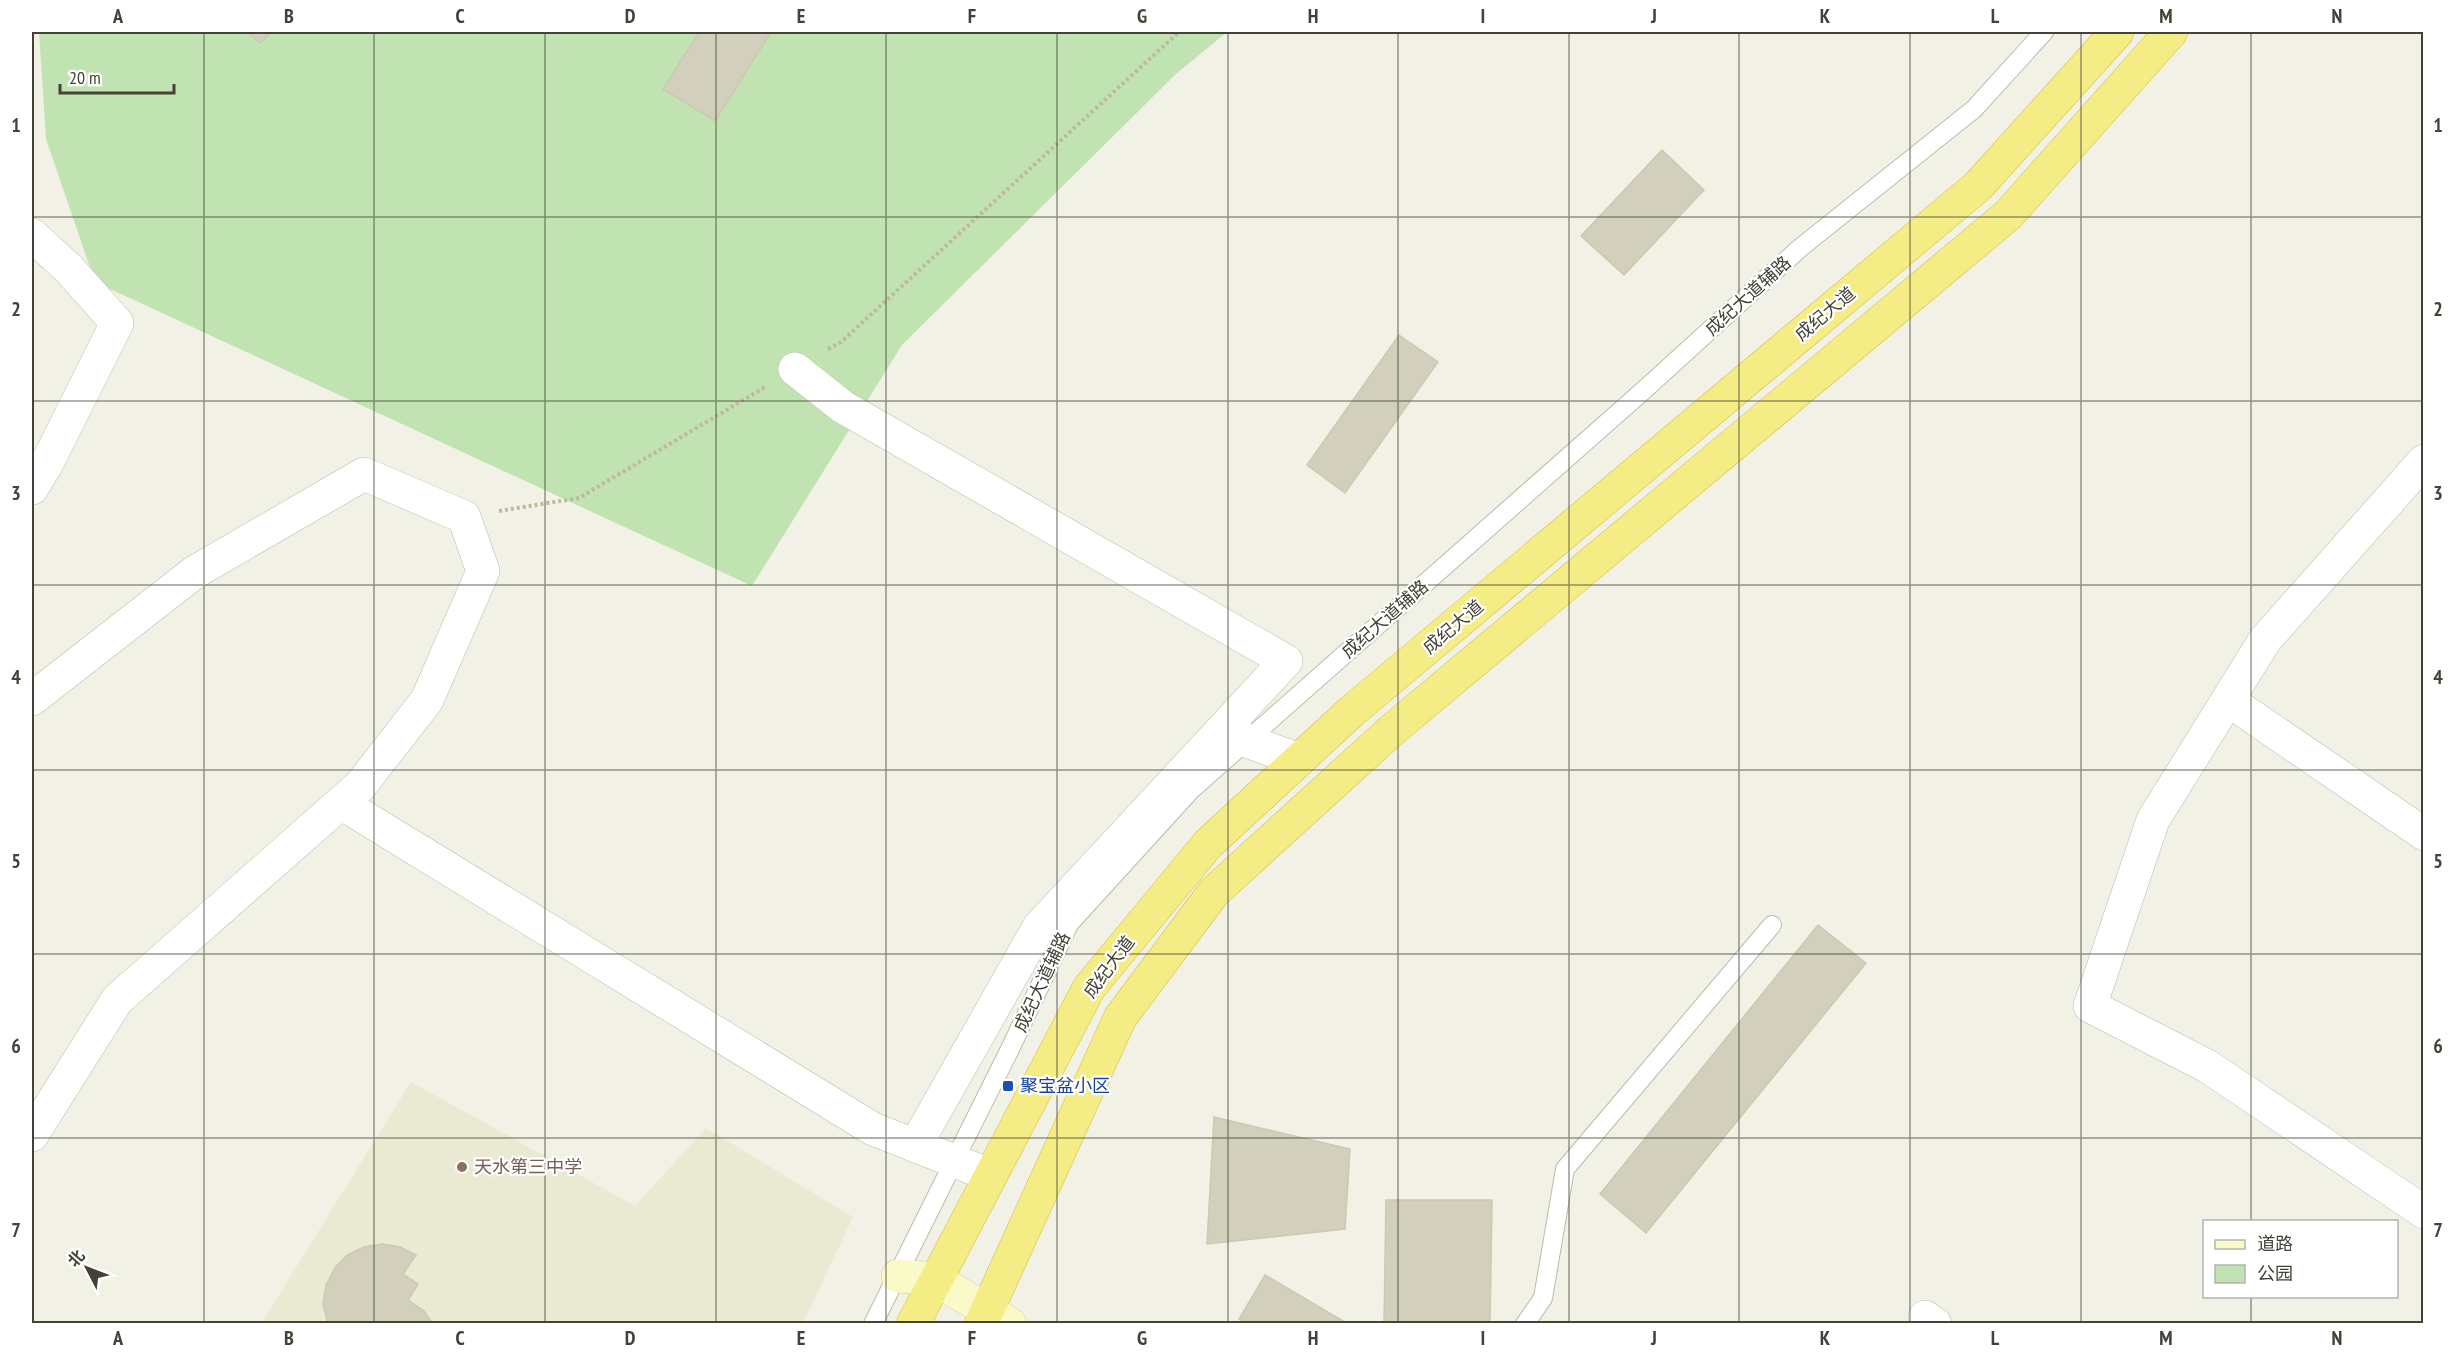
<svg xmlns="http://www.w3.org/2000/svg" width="2455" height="1355" font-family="'PT Sans Narrow','Noto Sans SC',sans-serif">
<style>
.education{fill:#eae9d1}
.green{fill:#c1e3b2}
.building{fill:#d2cfbc;stroke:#cdc8b0;stroke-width:1.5}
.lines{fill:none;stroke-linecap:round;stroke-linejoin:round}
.service-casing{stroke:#bcbba9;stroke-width:20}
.minor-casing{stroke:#bcbba9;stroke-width:34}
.secondary-casing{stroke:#cecd99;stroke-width:34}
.trunk-casing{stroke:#d1bf41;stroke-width:34}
.path{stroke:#bdb99c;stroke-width:4;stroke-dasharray:3 3;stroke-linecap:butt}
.service{stroke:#fff;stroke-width:18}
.minor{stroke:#fff;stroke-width:33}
.secondary{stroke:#fafac8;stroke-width:33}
.trunk{stroke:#f4ed85;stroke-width:33}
.grid{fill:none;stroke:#444236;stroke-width:1.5;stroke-opacity:0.55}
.transit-dot{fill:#1a4fb4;stroke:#fff;stroke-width:2}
.education-dot{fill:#8d6e63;stroke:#fff;stroke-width:2}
.labels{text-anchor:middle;stroke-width:4.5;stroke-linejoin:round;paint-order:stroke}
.street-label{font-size:18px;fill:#444236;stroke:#fff}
.transit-label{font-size:18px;fill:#164399;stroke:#fff;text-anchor:start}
.education-label{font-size:18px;fill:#785e54;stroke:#fff;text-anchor:start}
.neatline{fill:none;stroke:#444236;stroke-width:2}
.grid-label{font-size:20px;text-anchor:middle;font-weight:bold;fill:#444236}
</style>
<rect width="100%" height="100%" fill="#f2f1e6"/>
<path class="education" d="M411,1082L635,1206L706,1128L853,1217L803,1323L261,1324Z"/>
<path class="green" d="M39,32H1227L1176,74L902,345L752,586L95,282L46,139Z"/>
<g class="building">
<path d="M248,32H271L260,43Z"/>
<path d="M699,32H771L715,121L663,89Z"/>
<path d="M1662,150L1704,190L1624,275L1581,236Z"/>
<path d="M1399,335L1438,362L1345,493L1307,465Z"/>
<path d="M1818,925L1866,963L1646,1233L1600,1194Z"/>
<path d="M1214,1117L1350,1149L1345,1229L1207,1244Z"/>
<path d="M1386,1200H1492L1490,1324L1384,1323Z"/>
<path d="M382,1244L400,1247L416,1255L403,1274L418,1284L408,1300L424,1311L433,1324H328L323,1304L326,1285L335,1268L347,1255L364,1247Z"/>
<path d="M1265,1275L1348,1324H1247L1239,1319Z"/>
</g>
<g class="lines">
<g class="service-casing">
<g id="service">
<path d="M873,1324L1011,1047L1069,924L1191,790L1644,390L1800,248L1974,109L2044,32"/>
<path d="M1525,1324L1543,1298L1565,1169L1772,925"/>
</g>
</g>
<g class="minor-casing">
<g id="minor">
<path d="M32,235L69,269L117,323L46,465L32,488"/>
<path d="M795,369L843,407L1286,661L1039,927L915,1146"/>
<path d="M2424,461L2265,640L2153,820L2090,1006L2207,1066L2424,1212"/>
<path d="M32,699L195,572L364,474L464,517L483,571L427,700L360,786L117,1000L32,1135"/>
<path d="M2228,700L2424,834"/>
<path d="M1225,727L1247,741L1299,760"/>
<path d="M341,803L873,1129L990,1175"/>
<path d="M1925,1317L1935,1324"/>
</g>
</g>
<g class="secondary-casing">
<path id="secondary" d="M898,1276L935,1279L1010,1324"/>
</g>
<g class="trunk-casing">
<g id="trunk">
<path d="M913,1324L1089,988L1208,844L1352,711L1978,186L2117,32"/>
<path d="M981,1324L1120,1018L1214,892L1392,730L2008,215L2171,32"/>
</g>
</g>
<g class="path">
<path d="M828,349L841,342L1179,32"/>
<path d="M499,511L579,498L765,387"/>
</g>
<use href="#service" class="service"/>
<use href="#minor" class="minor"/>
<use href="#secondary" class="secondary"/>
<use href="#trunk" class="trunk"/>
</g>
<path class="grid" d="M204,32V1324M374,32V1324M545,32V1324M716,32V1324M886,32V1324M1057,32V1324M1228,32V1324M1398,32V1324M1569,32V1324M1739,32V1324M1910,32V1324M2081,32V1324M2251,32V1222M32,217H2424M32,401H2424M32,585H2424M32,770H2424M32,954H2424M32,1138H2424M2251,1296V1324"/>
<rect class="transit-dot" x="1002" y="1080" width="12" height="12" rx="3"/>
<circle class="education-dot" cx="462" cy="1167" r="6"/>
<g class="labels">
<g class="street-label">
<text transform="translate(1748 296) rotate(-42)" y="6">成纪大道辅路</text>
<text transform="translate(1825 314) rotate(-40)" y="6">成纪大道</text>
<text transform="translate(1385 619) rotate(-41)" y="6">成纪大道辅路</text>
<text transform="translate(1453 627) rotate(-40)" y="6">成纪大道</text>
<text transform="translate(1109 967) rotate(-53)" y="6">成纪大道</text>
<text transform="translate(1042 982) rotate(-65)" y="6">成纪大道辅路</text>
</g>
<g class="transit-label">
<text x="1020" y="1092">聚宝盆小区</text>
</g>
<g class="education-label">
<text x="474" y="1173">天水第三中学</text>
</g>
</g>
<rect width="2455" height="1355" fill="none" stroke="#ffffff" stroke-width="66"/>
<rect x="2203" y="1220" width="195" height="78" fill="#ffffff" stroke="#b4b3af" stroke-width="1.5"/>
<rect x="2215" y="1240" width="30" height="9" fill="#fafac8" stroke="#b4b3af" stroke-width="1.5"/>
<text x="2257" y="1250" font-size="18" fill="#444236">道路</text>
<rect x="2215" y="1265" width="30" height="18" fill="#c1e3b2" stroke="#b4b3af" stroke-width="1.5"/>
<text x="2257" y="1280" font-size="18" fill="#444236">公园</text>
<g transform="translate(87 1268) rotate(312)" stroke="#ffffff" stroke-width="4.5" paint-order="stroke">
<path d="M0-4.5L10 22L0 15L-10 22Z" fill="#444236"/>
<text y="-9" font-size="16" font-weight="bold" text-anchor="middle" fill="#444236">北</text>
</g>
<path d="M60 84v9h114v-9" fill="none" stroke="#444236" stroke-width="3"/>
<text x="69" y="84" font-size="18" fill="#444236" stroke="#ffffff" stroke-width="4.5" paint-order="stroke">20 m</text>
<rect x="33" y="33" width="2389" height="1289" class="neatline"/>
<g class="grid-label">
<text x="118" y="23">A</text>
<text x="289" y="23">B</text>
<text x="460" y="23">C</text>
<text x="630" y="23">D</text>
<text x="801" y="23">E</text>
<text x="972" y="23">F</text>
<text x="1142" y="23">G</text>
<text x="1313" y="23">H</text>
<text x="1483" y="23">I</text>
<text x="1654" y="23">J</text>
<text x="1825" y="23">K</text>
<text x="1995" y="23">L</text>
<text x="2166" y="23">M</text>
<text x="2337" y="23">N</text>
<text x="16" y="132">1</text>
<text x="2438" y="132">1</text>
<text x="16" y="316">2</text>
<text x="2438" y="316">2</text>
<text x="16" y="500">3</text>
<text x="2438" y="500">3</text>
<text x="16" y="684">4</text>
<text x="2438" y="684">4</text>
<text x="16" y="868">5</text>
<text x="2438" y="868">5</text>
<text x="16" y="1053">6</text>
<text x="2438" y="1053">6</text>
<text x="16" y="1237">7</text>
<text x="2438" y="1237">7</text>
<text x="118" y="1345">A</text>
<text x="289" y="1345">B</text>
<text x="460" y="1345">C</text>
<text x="630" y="1345">D</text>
<text x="801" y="1345">E</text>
<text x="972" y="1345">F</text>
<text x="1142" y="1345">G</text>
<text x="1313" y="1345">H</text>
<text x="1483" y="1345">I</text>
<text x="1654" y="1345">J</text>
<text x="1825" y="1345">K</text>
<text x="1995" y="1345">L</text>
<text x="2166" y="1345">M</text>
<text x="2337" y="1345">N</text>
</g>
</svg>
